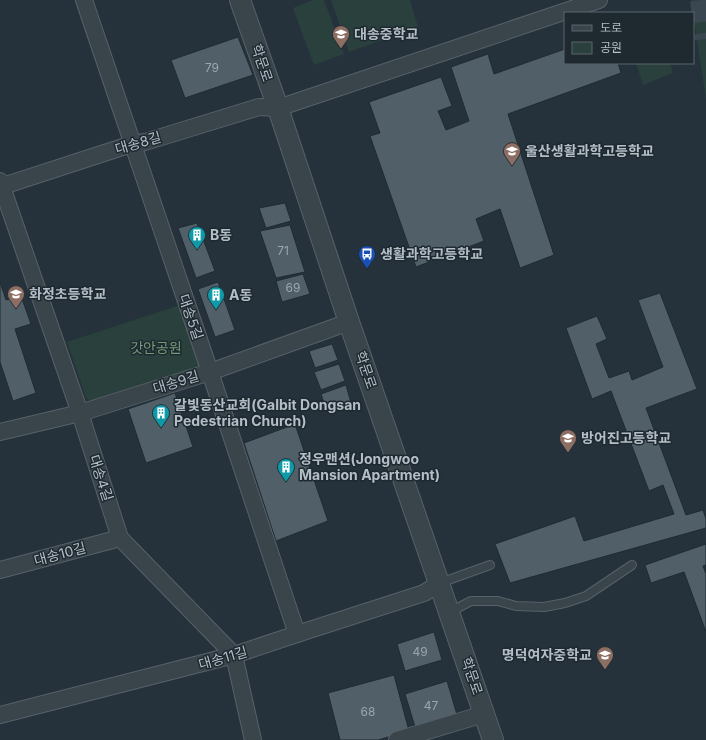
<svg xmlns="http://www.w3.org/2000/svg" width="706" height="740" font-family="Inter,'Noto Sans KR',sans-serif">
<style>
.green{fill:#2a403d}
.building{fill:#515f69;stroke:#202b32}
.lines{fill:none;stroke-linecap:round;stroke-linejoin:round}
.trunk-tunnel{stroke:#3a4750;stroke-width:22;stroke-dasharray:22 11;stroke-linecap:butt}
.service-casing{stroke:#576169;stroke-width:10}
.minor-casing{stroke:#576169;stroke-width:18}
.tertiary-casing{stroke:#576169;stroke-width:22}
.service{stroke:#39444b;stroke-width:8}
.minor{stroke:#39444b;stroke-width:16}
.tertiary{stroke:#39444b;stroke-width:20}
.labels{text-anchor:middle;stroke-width:3;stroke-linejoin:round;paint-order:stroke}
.number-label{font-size:12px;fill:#9ba6b0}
.poi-label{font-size:14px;font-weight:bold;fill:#b4bec7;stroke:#1e2930;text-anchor:start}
.street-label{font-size:14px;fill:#b4bec7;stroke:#1e2930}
.park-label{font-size:14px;fill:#749b77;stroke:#1e2930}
</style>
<rect width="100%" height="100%" fill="#25323b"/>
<g class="green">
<path d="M313,0H324L344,54L314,65L293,8Z"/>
<path d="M331,0H410L418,27L349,52Z"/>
<path d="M691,0H706V99Z"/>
<path d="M636,63H670L673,73L643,85Z"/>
<path d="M180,305L200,364L195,370L94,403L86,398L67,342Z"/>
</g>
<g class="building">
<path d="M238,37L253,75L185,98L171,60Z"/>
<path d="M565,49V63H618L621,73L508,114L554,255L520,268L500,209L476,219L484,241L416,267L370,136L380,133L369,102L441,77L452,106L438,111L446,130L469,121L451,67L488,54L494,74Z"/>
<path d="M285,203L291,221L266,228L259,208Z"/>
<path d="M197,223L215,271L196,278L178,228Z"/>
<path d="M290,225L305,272L276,278L260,231Z"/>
<path d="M303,274L310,294L282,302L276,281Z"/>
<path d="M0,282L6,300L21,296L31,324L15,329L36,393L13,401L0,362Z"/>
<path d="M218,282L235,330L215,337L198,289Z"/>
<path d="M660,293L697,389L646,408L686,515L703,510L706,519V528L510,583L495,544L575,516L584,541L674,514L663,485L649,491L611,391L592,399L566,328L597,316L607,339L596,344L609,378L629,371L632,380L663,367L638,300Z"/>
<path d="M332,344L338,360L315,368L309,351Z"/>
<path d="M339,364L345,381L321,390L314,372Z"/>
<path d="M346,385L351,403L327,412L321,394Z"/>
<path d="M175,393L193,447L146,463L128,409Z"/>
<path d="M295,424L328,521L276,541L244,443Z"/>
<path d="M706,544V565L703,566L706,574V632L684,572L651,583L645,565Z"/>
<path d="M434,632L442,660L405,671L397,644Z"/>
<path d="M394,675L409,731L378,740H340L328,693Z"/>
<path d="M447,681L458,718L416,730L405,694Z"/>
</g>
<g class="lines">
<path class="trunk-tunnel" d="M701,0L706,39"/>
<g class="service-casing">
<g id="service">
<path d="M440,583L490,565"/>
<path d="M450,612L471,601H498L516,606L544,607L565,603L586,596L632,565"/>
</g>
</g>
<g class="minor-casing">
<g id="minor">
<path d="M84,0L210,372L297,634"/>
<path d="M0,181L80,413L120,538L234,655L253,740"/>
<path d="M0,187L132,144L145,142L259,107L278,108L599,0"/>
<path d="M0,432L80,413L210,372L349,322"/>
<path d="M0,570L120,538"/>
<path d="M0,715L234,655L297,634L424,593L440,583"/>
<path d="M397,740L484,714"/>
</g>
</g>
<g class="tertiary-casing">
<path id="tertiary" d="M240,0L278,108L349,322L493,740"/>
</g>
<use href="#service" class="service"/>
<use href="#minor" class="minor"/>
<use href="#tertiary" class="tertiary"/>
</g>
<defs>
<g id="school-pin" transform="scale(0.9)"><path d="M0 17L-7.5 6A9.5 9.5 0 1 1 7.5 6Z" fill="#8d6e63" stroke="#1e2930"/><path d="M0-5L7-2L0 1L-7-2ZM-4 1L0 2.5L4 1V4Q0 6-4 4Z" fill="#fff"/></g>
<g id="building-pin" transform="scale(0.9)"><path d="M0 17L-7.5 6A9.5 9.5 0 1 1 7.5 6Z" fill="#0f9aa8" stroke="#1e2930"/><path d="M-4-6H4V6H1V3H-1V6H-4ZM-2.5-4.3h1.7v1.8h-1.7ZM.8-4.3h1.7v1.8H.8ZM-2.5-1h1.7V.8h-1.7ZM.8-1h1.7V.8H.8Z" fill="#fff"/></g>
<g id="bus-pin" transform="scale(0.9)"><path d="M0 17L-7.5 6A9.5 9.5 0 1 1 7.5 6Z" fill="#1a4fb4" stroke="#1e2930"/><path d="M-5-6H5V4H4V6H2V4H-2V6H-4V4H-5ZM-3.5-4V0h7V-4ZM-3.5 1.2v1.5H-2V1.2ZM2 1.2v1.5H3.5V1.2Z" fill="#fff"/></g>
</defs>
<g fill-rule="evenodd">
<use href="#school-pin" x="341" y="34"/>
<use href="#school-pin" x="512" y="151"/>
<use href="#building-pin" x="197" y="235"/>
<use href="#bus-pin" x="367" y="254"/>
<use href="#school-pin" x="16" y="294"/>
<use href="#building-pin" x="216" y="295"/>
<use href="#building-pin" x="161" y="413"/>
<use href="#school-pin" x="568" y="438"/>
<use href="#building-pin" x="286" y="467"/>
<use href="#school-pin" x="605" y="655"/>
</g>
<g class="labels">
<g class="number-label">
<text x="212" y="72">79</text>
<text x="283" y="255">71</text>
<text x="293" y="292">69</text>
<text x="420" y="656">49</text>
<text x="431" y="710">47</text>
<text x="368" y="716">68</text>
</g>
<g class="poi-label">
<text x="354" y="39">대송중학교</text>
<text x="525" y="156">울산생활과학고등학교</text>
<text x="210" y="240">B동</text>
<text x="380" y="259">생활과학고등학교</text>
<text x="29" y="299">화정초등학교</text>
<text x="229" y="300">A동</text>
<text x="174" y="410">갈빛동산교회(Galbit Dongsan<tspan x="174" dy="16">Pedestrian Church)</tspan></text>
<text x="581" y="443">방어진고등학교</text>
<text x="299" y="464">정우맨션(Jongwoo<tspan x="299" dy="16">Mansion Apartment)</tspan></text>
<text x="592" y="660" text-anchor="end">명덕여자중학교</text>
</g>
<g class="street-label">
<text transform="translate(262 63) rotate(71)" y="5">학문로</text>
<text transform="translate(138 143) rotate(-16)" y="5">대송8길</text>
<text transform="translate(191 317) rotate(71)" y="5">대송5길</text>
<text transform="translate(366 370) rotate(71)" y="5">학문로</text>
<text transform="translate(176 382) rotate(-17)" y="5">대송9길</text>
<text transform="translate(101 478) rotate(72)" y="5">대송4길</text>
<text transform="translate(60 554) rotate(-15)" y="5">대송10길</text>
<text transform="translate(223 658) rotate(-16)" y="5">대송11길</text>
<text transform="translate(472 676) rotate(71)" y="5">학문로</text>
</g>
<g class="park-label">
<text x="156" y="353">갓안공원</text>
</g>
</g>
<rect x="564" y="12" width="130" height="52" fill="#1e2930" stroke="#5a656c"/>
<rect x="572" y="25" width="20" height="6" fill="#39444b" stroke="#5a656c"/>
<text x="600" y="32" font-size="12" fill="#b4bec7">도로</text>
<rect x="572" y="42" width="20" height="12" fill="#2a403d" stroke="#5a656c"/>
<text x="600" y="52" font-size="12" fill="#b4bec7">공원</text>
</svg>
